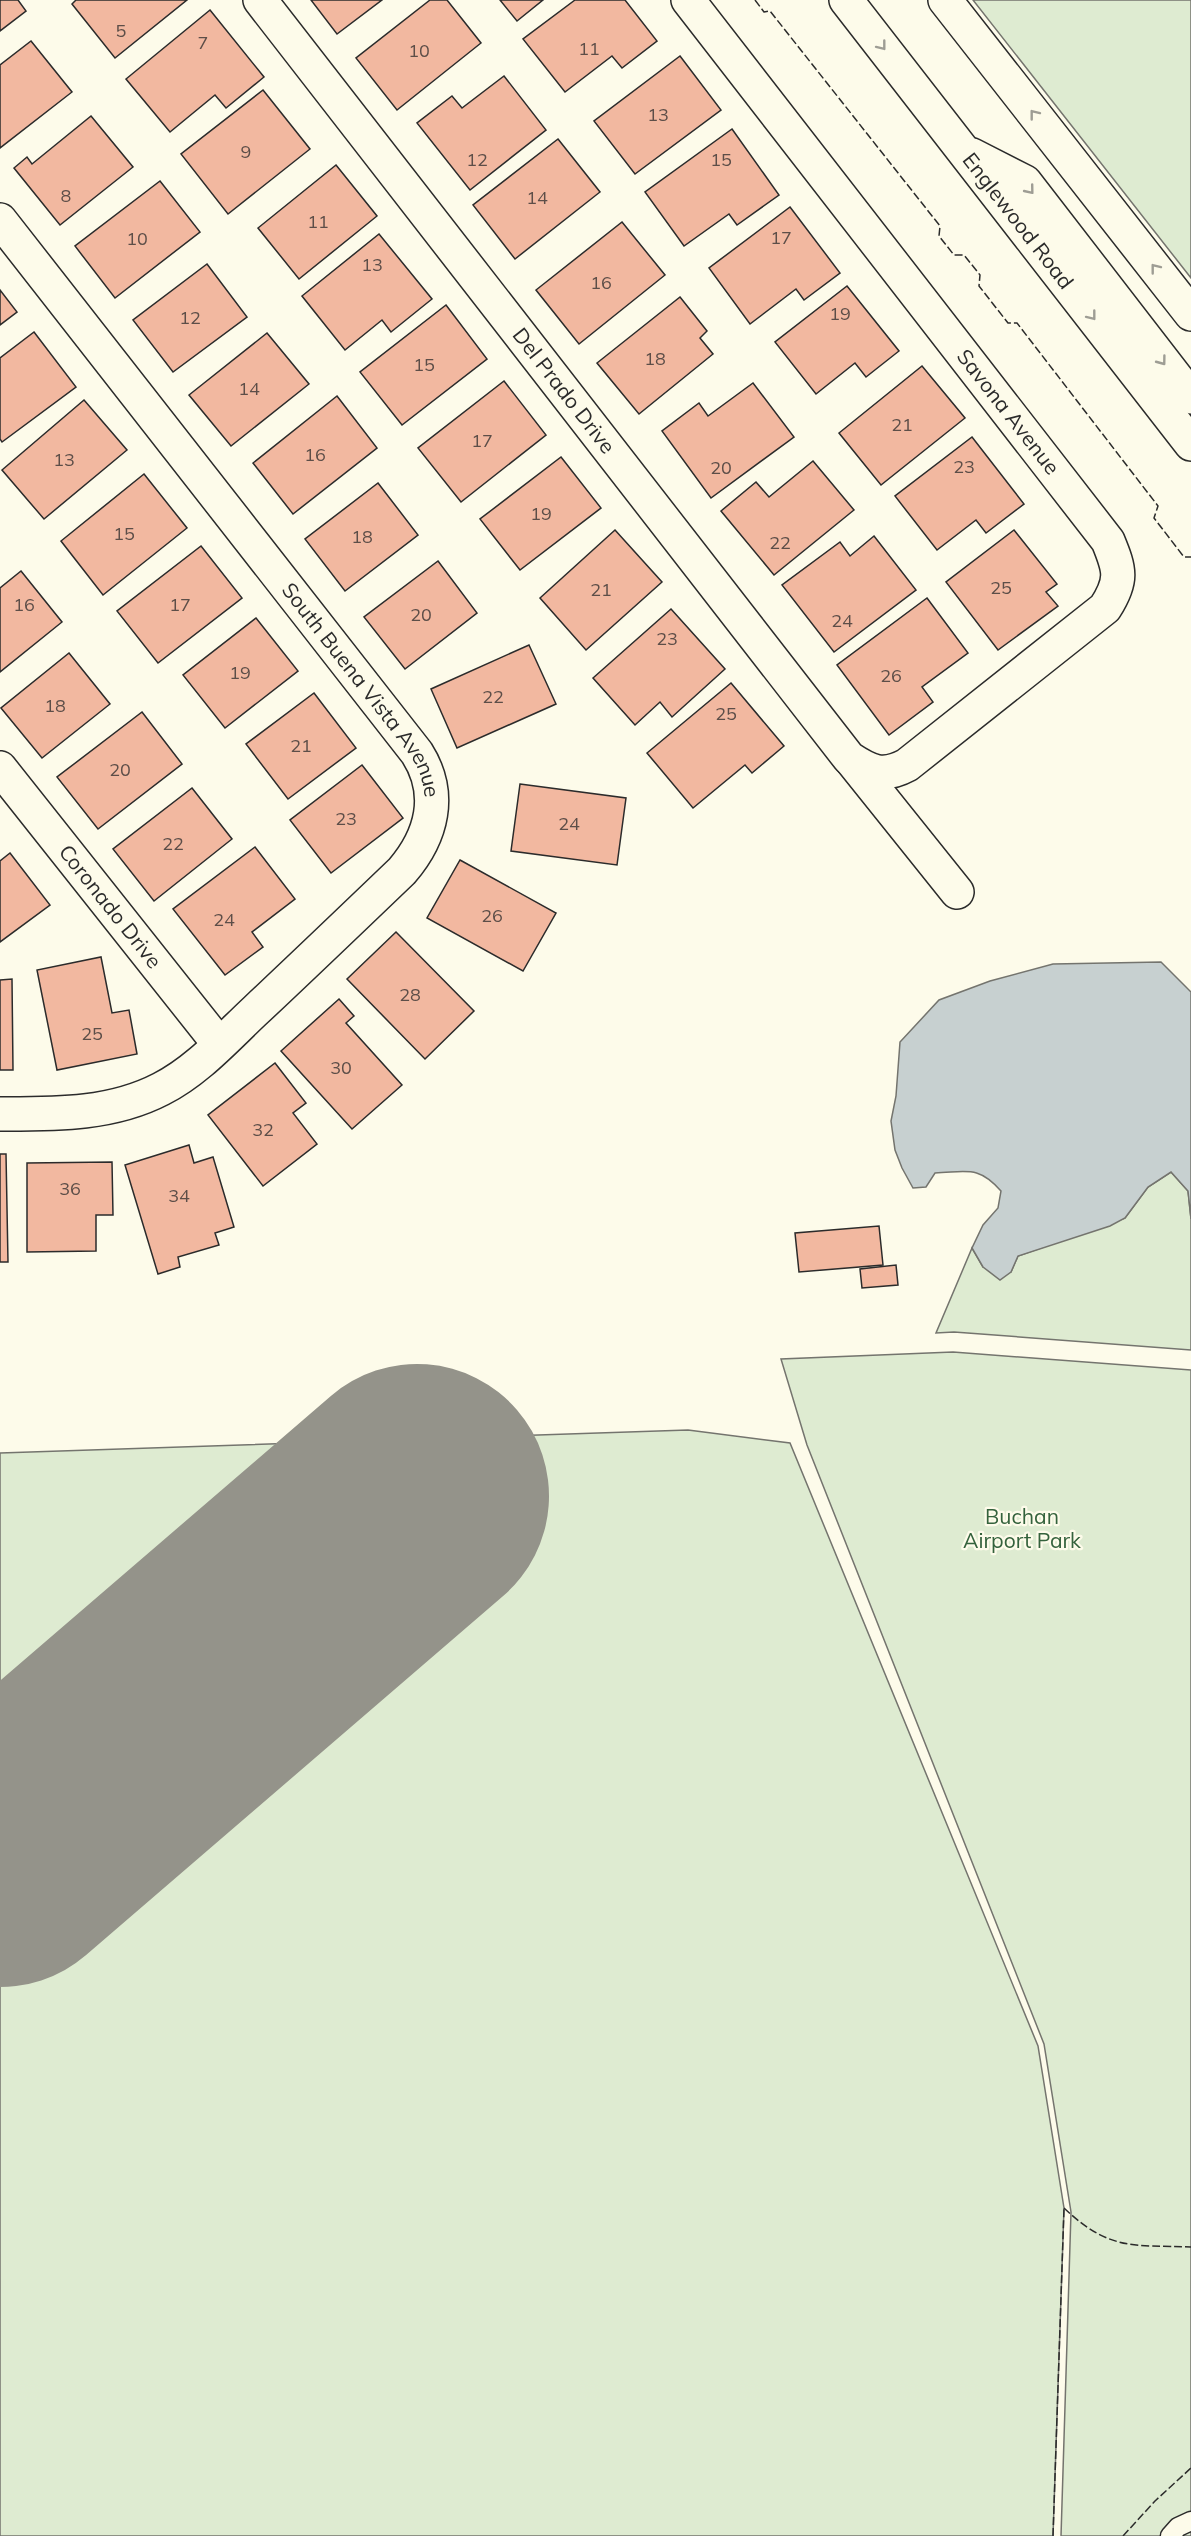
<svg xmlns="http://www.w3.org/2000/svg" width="1191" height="2536" font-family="Mulish,sans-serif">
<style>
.green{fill:#deebd1;stroke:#74746e;stroke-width:1.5}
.water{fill:#c7d0d0;stroke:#74746e;stroke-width:1.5}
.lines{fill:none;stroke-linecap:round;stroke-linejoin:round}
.runway{stroke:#94938a;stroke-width:264}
.building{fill:#f2b8a0;stroke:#2b2b2b;stroke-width:1.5}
.lane-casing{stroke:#2b2b2b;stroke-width:21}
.street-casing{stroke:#2b2b2b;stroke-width:36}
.primary-casing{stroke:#2b2b2b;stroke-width:36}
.lane{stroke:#fdfbea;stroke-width:18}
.street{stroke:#fdfbea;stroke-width:33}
.primary{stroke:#fdfbea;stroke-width:33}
.fence{stroke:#2b2b2b;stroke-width:1.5;stroke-dasharray:8 3;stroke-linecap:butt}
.oneway{stroke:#9e9d94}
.labels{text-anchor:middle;stroke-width:4.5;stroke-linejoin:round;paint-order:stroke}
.number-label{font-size:18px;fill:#5d4e48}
.street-label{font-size:21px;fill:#2b2b2b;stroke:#fdfbea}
.park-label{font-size:21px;fill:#34623c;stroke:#fdfbea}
</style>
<rect width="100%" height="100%" fill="#fdfbea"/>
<g class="green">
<path d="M973,0H1191V278Z"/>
<path d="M1171,1172L1188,1191L1191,1219V1350L954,1332L936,1333L972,1248L983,1267L1011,1272L1018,1256L1125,1218L1148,1187Z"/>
<path d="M953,1352L1191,1370V2536H1061L1071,2212L1044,2044L807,1445L781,1359Z"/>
<path d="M688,1430L790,1443L1038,2046L1064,2208L1053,2536H0V1453Z"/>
</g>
<path class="water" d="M1161,962L1191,992V1219L1188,1191L1171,1172L1148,1187L1125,1218L1110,1226L1018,1256L1011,1272L1000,1280L983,1267L972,1248L983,1225L998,1208L1001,1191C978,1165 967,1172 935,1173L926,1187L913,1188L902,1168L895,1150L891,1121L896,1096L900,1042L939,1000L990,981L1053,964Z"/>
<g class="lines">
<path class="runway" d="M0,1855L417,1496"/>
</g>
<g class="building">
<path d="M0,0H18L26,11L0,31Z"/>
<path d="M76,0H187L115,58L72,4Z"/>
<path d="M311,0H382L337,34Z"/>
<path d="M430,0H447L481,43L397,110L356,58Z"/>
<path d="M500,0H543L517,21Z"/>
<path d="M575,0H625L657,41L622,68L612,56L565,92L523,39Z"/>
<path d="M210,10L264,77L226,108L215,95L170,132L126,79Z"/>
<path d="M31,41L72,92L0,148V65Z"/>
<path d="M680,56L721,110L635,174L594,121Z"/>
<path d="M504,76L546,130L470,190L417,123L452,96L462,108Z"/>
<path d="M263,90L310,149L228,214L181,154Z"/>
<path d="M91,116L133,167L60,225L14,168L27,157L32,164Z"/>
<path d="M732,129L779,195L737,225L729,214L684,246L645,192Z"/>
<path d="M558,139L600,192L515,259L473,205Z"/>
<path d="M336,165L377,216L299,279L258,228Z"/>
<path d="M160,181L200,232L115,298L75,246Z"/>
<path d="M790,207L840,273L804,300L796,289L750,324L709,268Z"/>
<path d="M622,222L665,275L579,344L536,290Z"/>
<path d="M379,234L432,299L391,332L382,320L345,350L302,296Z"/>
<path d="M207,264L247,317L173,372L133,320Z"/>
<path d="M847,286L899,351L866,377L855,363L816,394L775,342Z"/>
<path d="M0,290L17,312L0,325Z"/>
<path d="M680,297L707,331L700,338L713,354L639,414L597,363Z"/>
<path d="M446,305L487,359L402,425L360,372Z"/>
<path d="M34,332L76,387L2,442L0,439V358Z"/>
<path d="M267,333L309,384L231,446L189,395Z"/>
<path d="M922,366L965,418L881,485L839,433Z"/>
<path d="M504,381L546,435L461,502L418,448Z"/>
<path d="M753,383L794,437L711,498L662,431L699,403L708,416Z"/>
<path d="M337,396L377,448L293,514L253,463Z"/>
<path d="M84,400L127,450L44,519L2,470Z"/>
<path d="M972,437L1024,504L986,533L976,520L937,550L895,496Z"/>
<path d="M561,457L601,508L520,570L480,519Z"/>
<path d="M813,461L854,510L774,575L721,511L756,482L769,497Z"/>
<path d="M144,474L187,528L103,595L61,541Z"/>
<path d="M378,483L418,535L345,591L305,539Z"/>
<path d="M615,530L662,582L586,650L540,598Z"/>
<path d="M1014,530L1057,584L1046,592L1058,606L998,650L946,582Z"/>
<path d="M874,536L916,590L834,652L782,585L840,542L850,556Z"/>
<path d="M201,546L242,598L158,663L117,611Z"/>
<path d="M438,561L477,613L405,669L364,617Z"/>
<path d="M21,571L62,622L0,672V588Z"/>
<path d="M927,598L968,653L922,687L933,702L889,735L837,665Z"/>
<path d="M671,609L725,669L672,717L660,702L635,725L593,678Z"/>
<path d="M256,618L298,671L225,728L183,675Z"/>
<path d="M529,645L556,704L457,748L431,689Z"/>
<path d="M69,653L110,704L42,758L1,708Z"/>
<path d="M731,683L784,746L752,773L745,765L693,808L647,753Z"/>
<path d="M314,693L356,748L288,799L246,744Z"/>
<path d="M142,712L182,764L98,829L57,777Z"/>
<path d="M362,765L403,818L331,873L290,820Z"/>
<path d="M520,784L626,798L617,865L511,851Z"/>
<path d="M192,788L232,839L154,901L113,849Z"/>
<path d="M255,847L295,899L252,932L263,947L225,975L173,909Z"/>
<path d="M10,853L50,905L0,942V861Z"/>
<path d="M460,860L556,913L523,971L427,918Z"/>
<path d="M396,932L474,1011L425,1059L347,979Z"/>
<path d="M101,957L112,1013L129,1010L137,1054L57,1070L37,970Z"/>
<path d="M12,979L13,1070H0V980Z"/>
<path d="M339,999L354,1016L346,1023L402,1085L352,1129L281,1051Z"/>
<path d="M275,1063L306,1103L293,1113L317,1144L263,1186L208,1115Z"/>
<path d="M189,1145L194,1163L213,1157L234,1227L215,1233L219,1245L178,1257L180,1267L158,1274L125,1165Z"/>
<path d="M0,1154H6L8,1262H0Z"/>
<path d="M112,1162L113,1215H96V1251L27,1252V1163Z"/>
<path d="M879,1226L883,1265L799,1272L795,1233Z"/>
<path d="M896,1265L898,1285L862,1288L860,1269Z"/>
</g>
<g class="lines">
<g class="lane-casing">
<path id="lane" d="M1170,2536L1178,2527L1191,2521"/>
</g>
<g class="street-casing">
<g id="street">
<path id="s1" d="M260,0L849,758C870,772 883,778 907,765L1105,608C1123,580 1120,570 1108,541L688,0"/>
<path id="s2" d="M0,220L417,753C443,794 432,836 402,871C353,918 305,964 256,1010C227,1037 197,1071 161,1089C111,1115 55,1114 0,1114"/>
<path d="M852,761L957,892"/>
<path id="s3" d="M0,768L219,1044"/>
</g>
</g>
<g class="primary-casing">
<g id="primary">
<path id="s4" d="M846,0L1191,444"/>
<path d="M945,0L1191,314"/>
<path d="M972,155L1025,182L1191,397"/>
</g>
</g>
<use href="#lane" class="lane"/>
<use href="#street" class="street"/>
<use href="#primary" class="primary"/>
<g class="fence">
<path d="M755,0L764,12L770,11L940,226L939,236L954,255H964L980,275L979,286L1008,323H1017L1158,506L1154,518L1184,557H1191"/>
<path d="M1064,2208C1109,2251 1133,2245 1191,2247"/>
<path d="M1053,2536L1064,2208"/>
<path d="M1123,2536L1155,2501L1191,2468"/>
</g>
</g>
<defs><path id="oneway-chevron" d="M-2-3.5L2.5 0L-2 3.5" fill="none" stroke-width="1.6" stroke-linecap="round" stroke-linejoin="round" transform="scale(1.5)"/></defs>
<g class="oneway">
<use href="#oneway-chevron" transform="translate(882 46) rotate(52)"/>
<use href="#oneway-chevron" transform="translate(1034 114) rotate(-128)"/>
<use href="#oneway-chevron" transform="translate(1030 190) rotate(51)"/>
<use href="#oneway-chevron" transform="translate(1155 268) rotate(-128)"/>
<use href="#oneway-chevron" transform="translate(1092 316) rotate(52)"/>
<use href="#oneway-chevron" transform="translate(1162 361) rotate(53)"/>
</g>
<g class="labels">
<g class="number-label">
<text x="121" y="37">5</text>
<text x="203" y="49">7</text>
<text x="589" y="55">11</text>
<text x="419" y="57">10</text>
<text x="658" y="121">13</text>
<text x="246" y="158">9</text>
<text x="477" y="166">12</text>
<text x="721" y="166">15</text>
<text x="66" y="202">8</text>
<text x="537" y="204">14</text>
<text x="318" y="228">11</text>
<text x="781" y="244">17</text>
<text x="137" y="245">10</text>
<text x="372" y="271">13</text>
<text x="601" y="289">16</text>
<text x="840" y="320">19</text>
<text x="190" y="324">12</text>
<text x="655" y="365">18</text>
<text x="424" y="371">15</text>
<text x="249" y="395">14</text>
<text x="902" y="431">21</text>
<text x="482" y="447">17</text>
<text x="315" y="461">16</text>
<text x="64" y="466">13</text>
<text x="964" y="473">23</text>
<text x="721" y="474">20</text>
<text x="541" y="520">19</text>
<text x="124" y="540">15</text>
<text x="362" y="543">18</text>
<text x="780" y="549">22</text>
<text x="1001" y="594">25</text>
<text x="601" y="596">21</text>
<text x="24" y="611">16</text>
<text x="180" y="611">17</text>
<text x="421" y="621">20</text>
<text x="842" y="627">24</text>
<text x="667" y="645">23</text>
<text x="240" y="679">19</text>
<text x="891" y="682">26</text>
<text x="493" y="703">22</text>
<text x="55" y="712">18</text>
<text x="726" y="720">25</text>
<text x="301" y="752">21</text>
<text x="120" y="776">20</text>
<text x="346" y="825">23</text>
<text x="569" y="830">24</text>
<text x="173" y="850">22</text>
<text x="492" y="922">26</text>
<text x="224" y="926">24</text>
<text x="410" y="1001">28</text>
<text x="92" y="1040">25</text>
<text x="341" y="1074">30</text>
<text x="263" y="1136">32</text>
<text x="70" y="1195">36</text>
<text x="179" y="1202">34</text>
</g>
<g class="street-label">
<text dy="7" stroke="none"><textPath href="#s4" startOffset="280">Englewood Road</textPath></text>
<text dy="7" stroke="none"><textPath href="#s1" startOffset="495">Del Prado Drive</textPath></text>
<text transform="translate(1008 412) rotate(52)" y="7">Savona Avenue</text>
<text dy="7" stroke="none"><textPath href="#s2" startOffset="594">South Buena Vista Avenue</textPath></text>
<text dy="7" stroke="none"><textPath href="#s3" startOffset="177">Coronado Drive</textPath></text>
</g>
<g class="park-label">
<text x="1022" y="1524">Buchan<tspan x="1022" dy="24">Airport Park</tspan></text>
</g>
</g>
</svg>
